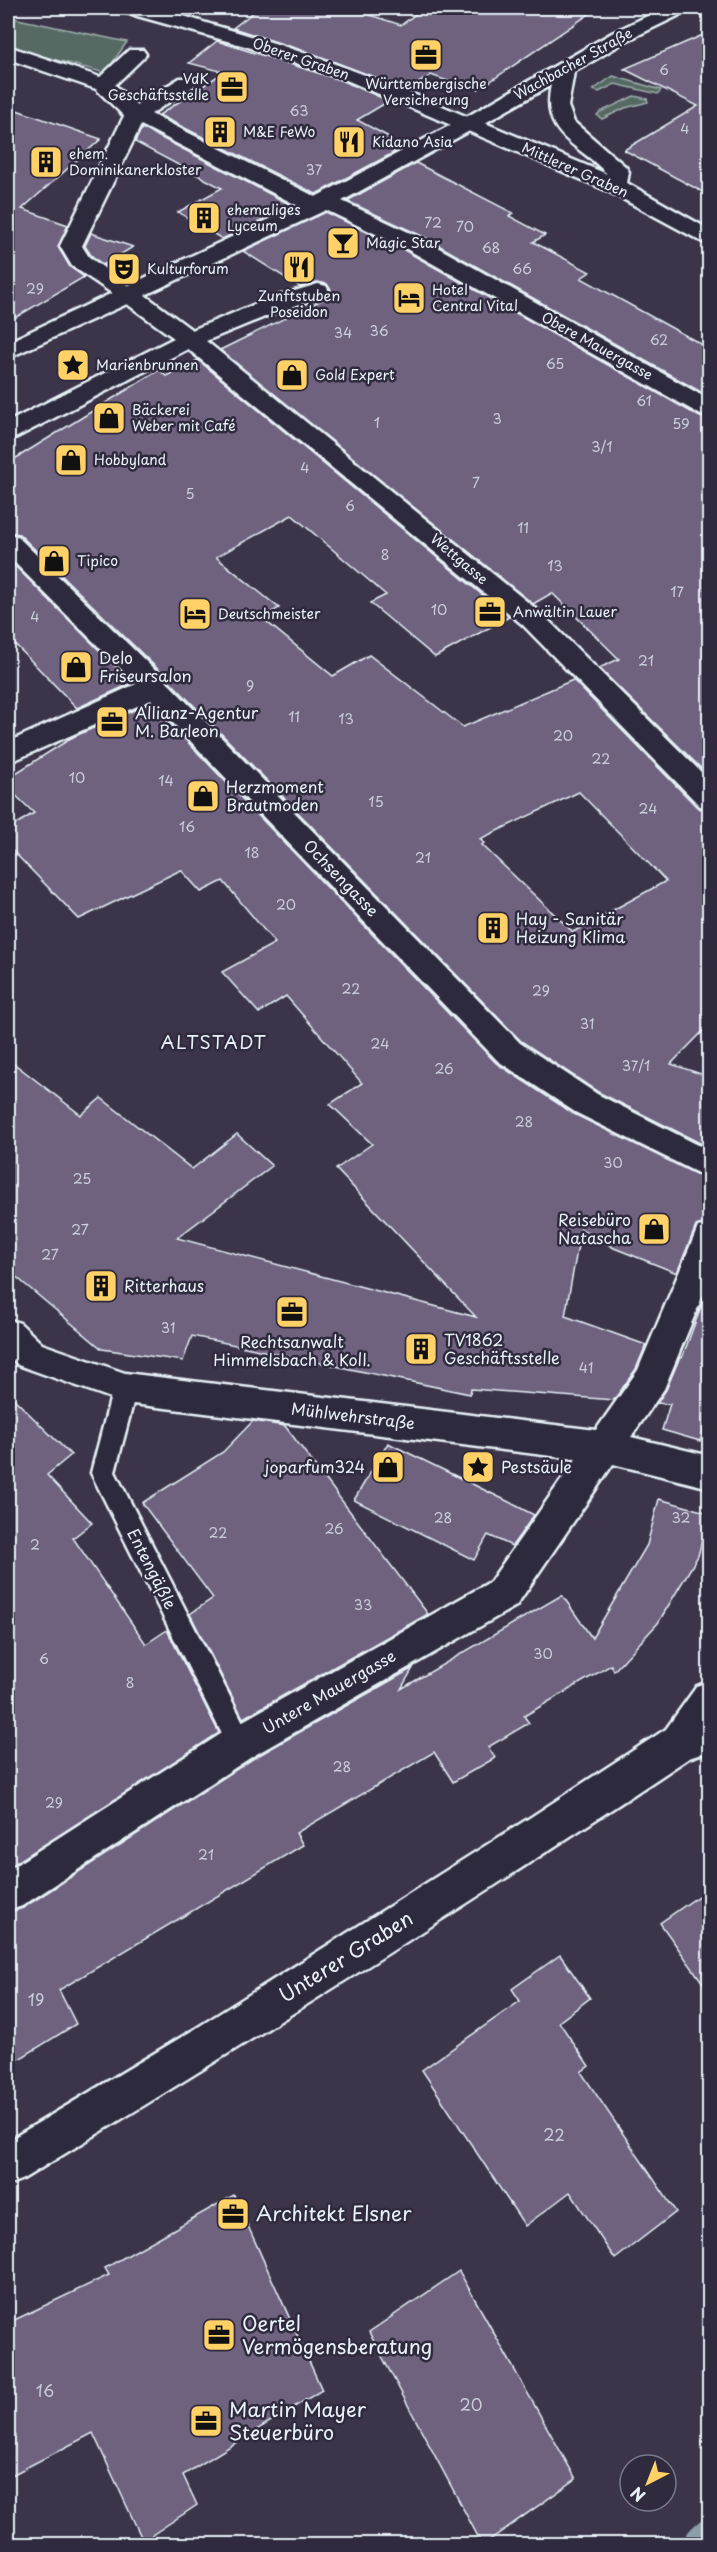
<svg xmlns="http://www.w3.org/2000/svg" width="717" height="2552" font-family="'Playpen Sans',sans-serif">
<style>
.green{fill:#566a64;stroke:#9faeae;stroke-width:1.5}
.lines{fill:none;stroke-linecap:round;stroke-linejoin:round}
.stream{fill:#8a9da9;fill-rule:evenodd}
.building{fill:#6e627f;stroke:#e8f1f8;stroke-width:1.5;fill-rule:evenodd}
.service-casing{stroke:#e8f1f8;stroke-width:5}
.pedestrian-casing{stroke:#e8f1f8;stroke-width:5}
.minor-casing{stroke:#e8f1f8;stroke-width:5}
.tertiary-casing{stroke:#e8f1f8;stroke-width:5}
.service{fill:#2f2a3d;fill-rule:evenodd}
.pedestrian{fill:#2f2a3d;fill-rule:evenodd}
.minor{fill:#2f2a3d;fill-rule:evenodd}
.tertiary{fill:#2f2a3d;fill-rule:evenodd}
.labels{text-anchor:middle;stroke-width:5;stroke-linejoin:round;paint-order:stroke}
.far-street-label{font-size:14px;fill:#e8f1f8;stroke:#2f2a3d}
.number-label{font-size:14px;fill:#cacdda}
.far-poi-label{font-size:14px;fill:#e8f1f8;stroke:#2f2a3d;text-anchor:start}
.poi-label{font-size:16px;fill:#e8f1f8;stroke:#2f2a3d;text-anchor:start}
.street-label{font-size:16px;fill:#e8f1f8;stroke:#2f2a3d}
.near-number-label{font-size:16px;fill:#cacdda}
.neighbourhood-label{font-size:18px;letter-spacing:1.5px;fill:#e8f1f8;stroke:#2f2a3d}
.near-street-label{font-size:20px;fill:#e8f1f8;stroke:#2f2a3d}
.near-poi-label{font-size:20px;fill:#e8f1f8;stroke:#2f2a3d;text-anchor:start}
</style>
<rect width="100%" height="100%" fill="#3c354a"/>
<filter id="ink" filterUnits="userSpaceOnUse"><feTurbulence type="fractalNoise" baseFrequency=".0167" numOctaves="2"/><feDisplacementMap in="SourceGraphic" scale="12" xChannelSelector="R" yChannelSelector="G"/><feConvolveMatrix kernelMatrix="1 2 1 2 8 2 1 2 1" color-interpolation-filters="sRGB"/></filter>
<g filter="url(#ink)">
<g class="green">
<path d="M8,17L127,42L105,73L8,47Z"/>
<path d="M613,76L661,90L658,94L615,84L599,92L593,90Z"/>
<path d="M634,96L647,99L648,102L625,108L602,119L597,115L600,112Z"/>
</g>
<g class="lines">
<path class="stream" d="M710,2515V2540L705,2544H681C685,2533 698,2520 710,2515Z"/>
</g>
<g class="building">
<path d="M259,8H348L401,25L424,8H598L479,89L470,86L467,88L431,75L408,90L314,54L233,28Z"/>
<path d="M710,32V196L624,150L698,106L624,69Z"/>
<path d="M217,41L343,81L389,101L357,120L391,138L380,144L395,152L316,194L159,115L224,72L189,63Z"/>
<path d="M8,107L101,139L22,209L68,225L58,247L70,267L84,277L8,322Z"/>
<path d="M142,128L293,206L222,239L178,212L222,188L135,142Z"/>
<path d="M416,163L513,213L509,216L545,235L533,242L590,272L581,278L710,349V397L422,236L347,201Z"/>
<path d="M326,212L404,250L700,417L710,419V777L599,668L619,659L552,593L533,604L220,350L328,297L331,290L327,284L317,282L300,287L243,251Z"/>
<path d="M91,233L133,247L103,265L91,255L85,246Z"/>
<path d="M198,360L509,617L435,657L370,603L386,595L292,515L216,557L279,608L262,618L333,676L369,655L463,727L573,680L698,808L710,811V1024L671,1064L710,1077V1148L598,1092L521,1041L167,678L19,534L8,532V463L159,370L166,376ZM579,792L666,881L573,932L482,845L484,843L480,839Z"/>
<path d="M8,559L132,683L77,708L8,637Z"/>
<path d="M150,703L496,1063L574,1114L710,1181V1222L696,1226L677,1273L614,1248L581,1229L565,1316L646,1345L636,1369L614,1400L471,1389L470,1394L192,1336L183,1361L102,1349L8,1270V1059L81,1115L101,1098L192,1169L237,1134L272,1166L177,1238L476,1317L336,1169L372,1144L330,1104L362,1083L286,996L259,1013L222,972L275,943L223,881L201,892L181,870L79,919L8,846V829L34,813L8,788V778L73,737Z"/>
<path d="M702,1304L710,1305V1430L704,1428L700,1441L662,1430L670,1404L657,1403L666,1390L680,1357L682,1358Z"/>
<path d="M8,1393L71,1455L47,1475L92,1523L73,1538L146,1644L167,1630L219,1733L8,1868Z"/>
<path d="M253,1421L285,1426L428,1614L243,1718L190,1614L213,1598L142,1503L223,1452Z"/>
<path d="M388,1443L507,1501L534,1515L512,1546L488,1535L474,1560L354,1500Z"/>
<path d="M659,1499L709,1513L698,1556L658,1623L614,1671L611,1665L524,1716L529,1723L488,1747L495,1758L453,1782L434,1752L296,1833L303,1845L59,1990L76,2024L8,2066V1913L23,1908L254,1758L413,1668L401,1689L562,1595L592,1638L647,1545Z"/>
<path d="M710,1888V1993L660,1923Z"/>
<path d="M560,1955L590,1998L559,2022L589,2066L581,2072L676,2212L615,2259L570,2192L525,2226L422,2070L520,2001L512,1989Z"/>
<path d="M234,2195L322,2390L183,2475L197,2505L143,2541L93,2433L8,2477V2323L109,2275L105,2268Z"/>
<path d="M459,2271L576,2479L484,2544H482L369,2332Z"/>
</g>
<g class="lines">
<g class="service-casing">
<path id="service" d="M125,1378L133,1381L137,1388L115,1472L249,1734L253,1743L249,1752L240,1756L231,1752L91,1473L113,1388L117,1381Z"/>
</g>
<g class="pedestrian-casing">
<path id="pedestrian" d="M8,46L100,77L129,50H143L146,54L143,58L115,85L136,105L180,78H194L197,82L194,86L151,114L324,201L327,206L324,211H308L141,125L82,246L89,257L141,295L138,300H122L72,266L60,246L124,116L96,89L8,59Z"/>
</g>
<g class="minor-casing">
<g id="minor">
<path d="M120,8C152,4 183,16 213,25C304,50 389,83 475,120L479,124L475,128L342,201L421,238L710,400V417L701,415L405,248L326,210L145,295L192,330L268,299L318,284L326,286L329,291L326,296L284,309L206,341L541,613L710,781V809L700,806L523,625L188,349L17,437L8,439V422L174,338L127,304L8,358V342L308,201L451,125L344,79L245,46L123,12Z"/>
<path d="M8,534L17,536L165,680L520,1043L597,1094L710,1151V1179L575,1112L498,1061L151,700L8,763V742L136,684L8,556Z"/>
<path d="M710,1224V1278L664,1389L631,1437L710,1456V1488L613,1464L516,1606L253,1756L22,1906L8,1911V1870L227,1730L490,1582L576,1459L125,1403L18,1365L8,1355V1319L20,1323L42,1344L125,1373L596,1430L638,1370L694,1237L698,1227Z"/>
</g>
</g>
<g class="tertiary-casing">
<g id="tertiary">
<path d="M664,8H689L686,12L626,41L574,72L568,106L574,122L626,167L629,172L627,183L710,230V246L608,191L461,128L457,124L461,120L612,33ZM551,85C540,137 578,142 607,174L485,123Z"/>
<path d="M710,1681V1751L689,1758C470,1904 248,2043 23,2179L8,2185V2141L195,2029L531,1817L666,1729L697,1686Z"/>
</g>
</g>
<use href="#service" class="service"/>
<use href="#pedestrian" class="pedestrian"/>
<use href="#minor" class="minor"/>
<use href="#tertiary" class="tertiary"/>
</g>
</g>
<defs>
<g id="office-square" transform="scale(1.725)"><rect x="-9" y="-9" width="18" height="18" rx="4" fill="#ffd166" stroke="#2f2a3d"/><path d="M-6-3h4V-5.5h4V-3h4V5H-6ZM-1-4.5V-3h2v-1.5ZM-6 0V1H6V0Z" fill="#111"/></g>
<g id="building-square" transform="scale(1.725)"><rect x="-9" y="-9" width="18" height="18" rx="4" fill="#ffd166" stroke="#2f2a3d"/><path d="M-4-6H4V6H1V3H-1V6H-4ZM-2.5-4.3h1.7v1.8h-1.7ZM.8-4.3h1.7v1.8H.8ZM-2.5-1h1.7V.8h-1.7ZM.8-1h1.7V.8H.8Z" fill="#111"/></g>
<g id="restaurant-square" transform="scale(1.725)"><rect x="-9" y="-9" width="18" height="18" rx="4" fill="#ffd166" stroke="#2f2a3d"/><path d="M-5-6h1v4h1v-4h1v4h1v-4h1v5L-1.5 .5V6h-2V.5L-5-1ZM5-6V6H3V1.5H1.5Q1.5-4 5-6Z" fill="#111"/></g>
<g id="bar-square" transform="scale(1.725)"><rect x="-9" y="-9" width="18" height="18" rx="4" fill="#ffd166" stroke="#2f2a3d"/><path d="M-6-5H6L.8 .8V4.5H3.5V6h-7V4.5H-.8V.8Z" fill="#111"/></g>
<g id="theatre-square" transform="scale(1.725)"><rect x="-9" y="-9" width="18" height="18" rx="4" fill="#ffd166" stroke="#2f2a3d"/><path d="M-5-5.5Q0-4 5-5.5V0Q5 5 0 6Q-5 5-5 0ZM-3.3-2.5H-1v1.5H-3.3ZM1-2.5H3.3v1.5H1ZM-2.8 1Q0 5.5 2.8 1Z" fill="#111"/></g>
<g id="hotel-square" transform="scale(1.725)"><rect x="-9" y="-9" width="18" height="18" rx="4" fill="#ffd166" stroke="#2f2a3d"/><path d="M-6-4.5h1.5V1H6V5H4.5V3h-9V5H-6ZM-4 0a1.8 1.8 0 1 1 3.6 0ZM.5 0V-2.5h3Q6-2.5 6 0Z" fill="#111"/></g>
<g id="sight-square" transform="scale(1.725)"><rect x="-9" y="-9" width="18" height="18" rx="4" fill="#ffd166" stroke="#2f2a3d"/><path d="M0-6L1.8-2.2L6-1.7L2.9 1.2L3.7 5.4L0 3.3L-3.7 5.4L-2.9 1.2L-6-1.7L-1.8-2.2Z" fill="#111"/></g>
<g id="shop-square" transform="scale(1.725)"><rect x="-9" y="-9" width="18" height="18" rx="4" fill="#ffd166" stroke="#2f2a3d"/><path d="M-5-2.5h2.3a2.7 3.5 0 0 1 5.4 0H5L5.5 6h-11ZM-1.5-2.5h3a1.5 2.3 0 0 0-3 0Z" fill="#111"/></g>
</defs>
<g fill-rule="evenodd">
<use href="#office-square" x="426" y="55"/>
<use href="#office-square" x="232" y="87"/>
<use href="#building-square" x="220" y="132"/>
<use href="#restaurant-square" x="349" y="142"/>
<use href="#building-square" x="46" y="162"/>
<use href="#building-square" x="204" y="218"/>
<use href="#bar-square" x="343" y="243"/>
<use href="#restaurant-square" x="299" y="267"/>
<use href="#theatre-square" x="124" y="269"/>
<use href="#hotel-square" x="409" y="298"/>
<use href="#sight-square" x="73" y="365"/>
<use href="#shop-square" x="292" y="375"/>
<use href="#shop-square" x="109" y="418"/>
<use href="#shop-square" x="71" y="460"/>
<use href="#shop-square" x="54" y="561"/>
<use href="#office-square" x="490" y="612"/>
<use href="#hotel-square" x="195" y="614"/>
<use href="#shop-square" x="76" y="667"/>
<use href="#office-square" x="112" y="722"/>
<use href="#shop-square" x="203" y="796"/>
<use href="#building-square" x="493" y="928"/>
<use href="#shop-square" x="654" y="1229"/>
<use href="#building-square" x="101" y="1286"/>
<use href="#office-square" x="292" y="1312"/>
<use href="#building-square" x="421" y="1349"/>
<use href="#shop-square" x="388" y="1467"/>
<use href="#sight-square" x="478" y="1467"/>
<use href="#office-square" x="233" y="2214"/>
<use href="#office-square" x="219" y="2335"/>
<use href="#office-square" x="206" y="2421"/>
</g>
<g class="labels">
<g class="far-street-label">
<text transform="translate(301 59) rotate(19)" y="5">Oberer Graben</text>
<text transform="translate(573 64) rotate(-29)" y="5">Wachbacher Straße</text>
<text transform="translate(575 170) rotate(24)" y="5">Mittlerer Graben</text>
<text transform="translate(597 346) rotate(29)" y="5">Obere Mauergasse</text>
<text transform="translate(459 559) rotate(40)" y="5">Wettgasse</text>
</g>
<g class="number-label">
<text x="664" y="75">6</text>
<text x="299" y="116">63</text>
<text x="685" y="134">4</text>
<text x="314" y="175">37</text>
<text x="433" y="228">72</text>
<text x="465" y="232">70</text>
<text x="491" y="253">68</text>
<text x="522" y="274">66</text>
<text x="35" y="294">29</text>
<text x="379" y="336">36</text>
<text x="343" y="338">34</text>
<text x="659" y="345">62</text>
<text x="555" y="369">65</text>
<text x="644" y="406">61</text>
<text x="497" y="424">3</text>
<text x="377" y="428">1</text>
<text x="681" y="429">59</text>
<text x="602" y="452">3/1</text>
<text x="305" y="473">4</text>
<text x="476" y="488">7</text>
<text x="190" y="499">5</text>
<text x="350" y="511">6</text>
<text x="523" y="533">11</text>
<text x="385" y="560">8</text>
<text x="555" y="571">13</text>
<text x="677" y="597">17</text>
<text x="439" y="615">10</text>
<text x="35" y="622">4</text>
<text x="646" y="666">21</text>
<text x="250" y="691">9</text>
<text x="294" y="722">11</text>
<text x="346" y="724">13</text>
<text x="563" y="741">20</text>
<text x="601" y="764">22</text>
<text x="77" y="783">10</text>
<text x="166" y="786">14</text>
<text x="376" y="807">15</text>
<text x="648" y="814">24</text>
<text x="187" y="832">16</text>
<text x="252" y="858">18</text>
<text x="423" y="863">21</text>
<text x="286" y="910">20</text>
<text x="351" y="994">22</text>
<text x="541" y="996">29</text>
<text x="587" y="1029">31</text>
<text x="380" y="1049">24</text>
<text x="636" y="1071">37/1</text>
<text x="444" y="1074">26</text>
<text x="524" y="1127">28</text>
<text x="613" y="1168">30</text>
<text x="82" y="1184">25</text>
<text x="80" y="1235">27</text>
<text x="50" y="1260">27</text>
<text x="168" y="1333">31</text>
<text x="586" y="1373">41</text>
<text x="443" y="1523">28</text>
<text x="681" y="1523">32</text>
<text x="334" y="1534">26</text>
<text x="218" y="1538">22</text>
<text x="35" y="1550">2</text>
<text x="363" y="1610">33</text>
<text x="543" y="1659">30</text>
<text x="44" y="1664">6</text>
<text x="130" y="1688">8</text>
<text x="342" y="1772">28</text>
<text x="54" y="1808">29</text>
<text x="206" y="1860">21</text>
</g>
<g class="far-poi-label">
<text x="209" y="84" text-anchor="end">VdK<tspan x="209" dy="16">Geschäftsstelle</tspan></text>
<text x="426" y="89" text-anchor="middle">Württembergische<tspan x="426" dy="16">Versicherung</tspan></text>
<text x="243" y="137">M&amp;E FeWo</text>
<text x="372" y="147">Kidano Asia</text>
<text x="69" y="159">ehem.<tspan x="69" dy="16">Dominikanerkloster</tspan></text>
<text x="227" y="215">ehemaliges<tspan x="227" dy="16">Lyceum</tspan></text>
<text x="366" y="248">Magic Star</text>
<text x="147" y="274">Kulturforum</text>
<text x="432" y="295">Hotel<tspan x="432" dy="16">Central Vital</tspan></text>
<text x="299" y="301" text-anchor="middle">Zunftstuben<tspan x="299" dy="16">Poseidon</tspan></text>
<text x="96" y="370">Marienbrunnen</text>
<text x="315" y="380">Gold Expert</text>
<text x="132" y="415">Bäckerei<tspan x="132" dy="16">Weber mit Café</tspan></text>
<text x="94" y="465">Hobbyland</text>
<text x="77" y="566">Tipico</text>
<text x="513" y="617">Anwältin Lauer</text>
<text x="218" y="619">Deutschmeister</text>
</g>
<g class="poi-label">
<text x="99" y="664">Delo<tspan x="99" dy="18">Friseursalon</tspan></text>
<text x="135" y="719">Allianz-Agentur<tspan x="135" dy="18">M. Barleon</tspan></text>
<text x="226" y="793">Herzmoment<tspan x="226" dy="18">Brautmoden</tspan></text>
<text x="516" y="925">Hay - Sanitär<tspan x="516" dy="18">Heizung Klima</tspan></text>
<text x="631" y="1226" text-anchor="end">Reisebüro<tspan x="631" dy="18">Natascha</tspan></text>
<text x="124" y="1292">Ritterhaus</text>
<text x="444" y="1346">TV1862<tspan x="444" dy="18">Geschäftsstelle</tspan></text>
<text x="292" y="1348" text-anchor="middle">Rechtsanwalt<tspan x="292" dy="18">Himmelsbach &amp; Koll.</tspan></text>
<text x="365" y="1473" text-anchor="end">joparfum324</text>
<text x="501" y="1473">Pestsäule</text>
</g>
<g class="street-label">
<text transform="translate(341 878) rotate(46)" y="6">Ochsengasse</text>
<text transform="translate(353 1416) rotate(7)" y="6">Mühlwehrstraße</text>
<text transform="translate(152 1569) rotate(63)" y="6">Entengäßle</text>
<text transform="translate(329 1692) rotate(-30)" y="6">Untere Mauergasse</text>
</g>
<g class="near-number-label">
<text x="36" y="2006">19</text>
<text x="554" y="2141">22</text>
<text x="45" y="2397">16</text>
<text x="471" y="2411">20</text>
</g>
<g class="neighbourhood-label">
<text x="214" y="1049">ALTSTADT</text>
</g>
<g class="near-street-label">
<text transform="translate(346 1957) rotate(-32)" y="7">Unterer Graben</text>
</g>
<g class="near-poi-label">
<text x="256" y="2221">Architekt Elsner</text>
<text x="242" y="2331">Oertel<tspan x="242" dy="23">Vermögensberatung</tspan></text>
<text x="229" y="2417">Martin Mayer<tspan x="229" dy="23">Steuerbüro</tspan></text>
</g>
</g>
<rect width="717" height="2552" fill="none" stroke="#2f2a3d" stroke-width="30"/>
<rect x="15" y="15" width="687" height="2522" fill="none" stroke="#e8f1f8" stroke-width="2" filter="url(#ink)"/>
<g transform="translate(648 2483) rotate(222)"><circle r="28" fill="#2f2a3d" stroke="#797a88" stroke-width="1.5"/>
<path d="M0-4.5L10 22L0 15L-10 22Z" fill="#ffd166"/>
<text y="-9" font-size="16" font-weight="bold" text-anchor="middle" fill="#e8f1f8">N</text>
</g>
</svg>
